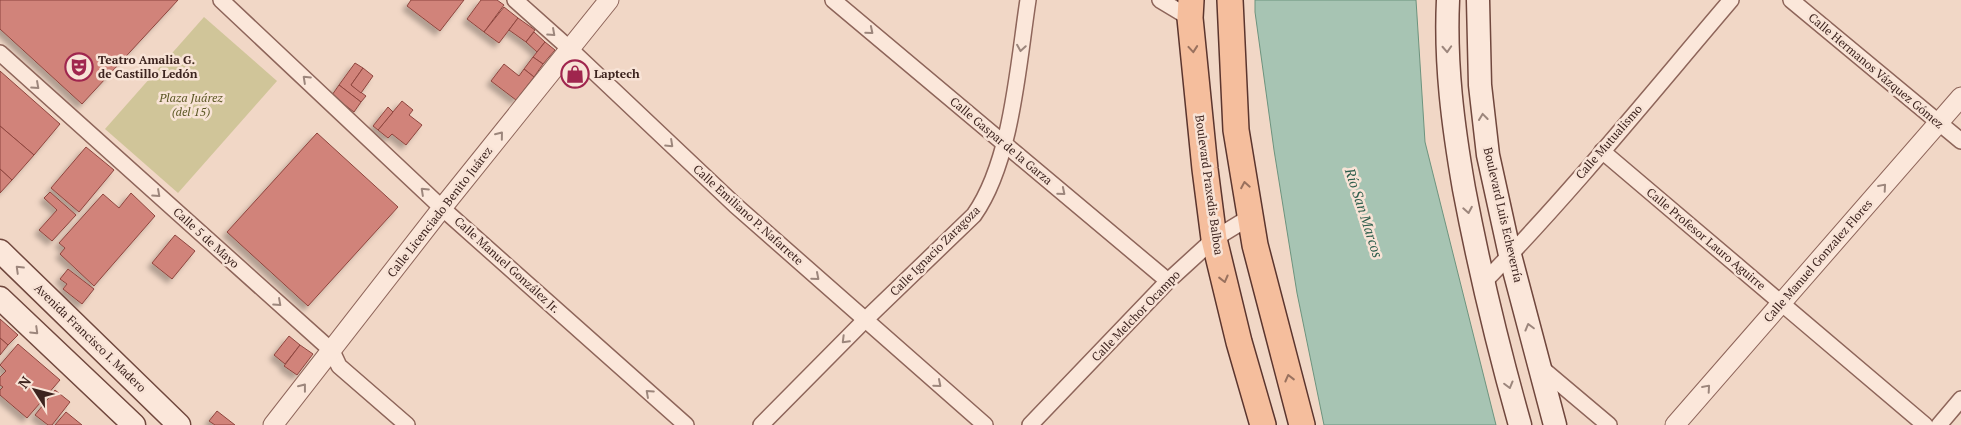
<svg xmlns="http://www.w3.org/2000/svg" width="1961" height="425" font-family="'PT Serif',serif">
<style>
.green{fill:#d0c599}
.water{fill:#a7c4b3;stroke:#6d937e}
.building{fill:#d1837a;stroke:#8e453e;filter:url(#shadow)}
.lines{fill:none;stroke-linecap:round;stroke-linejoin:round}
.minor-casing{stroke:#8e655a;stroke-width:18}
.tertiary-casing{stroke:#8e655a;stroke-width:21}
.secondary-casing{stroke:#70473d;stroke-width:25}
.primary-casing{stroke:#5b352e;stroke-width:28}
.minor{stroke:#fbe7da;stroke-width:15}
.tertiary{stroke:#fbe7da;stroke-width:19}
.secondary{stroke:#fbe7da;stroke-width:22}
.primary{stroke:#f5be9d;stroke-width:25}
.oneway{stroke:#9c867c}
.oneway2{stroke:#99715e}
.labels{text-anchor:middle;stroke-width:5;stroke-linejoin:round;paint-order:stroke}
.poi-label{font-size:12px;font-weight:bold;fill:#3d241f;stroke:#f8e3d6;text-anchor:start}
.street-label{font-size:12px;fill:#3d241f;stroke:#f8e3d6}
.park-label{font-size:12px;font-style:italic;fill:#5b5724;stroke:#f8e3d6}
.water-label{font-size:14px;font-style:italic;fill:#2d5d4b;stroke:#f8e3d6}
</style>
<defs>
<filter id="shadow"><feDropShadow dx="-4.5" dy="4.5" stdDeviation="2.5" flood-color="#0004"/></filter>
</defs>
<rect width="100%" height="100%" fill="#f1d7c6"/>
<path class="green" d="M204,17L277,81L178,193L105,129Z"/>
<path class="water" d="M1255,0H1416L1425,142L1496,425H1324L1297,293L1274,150L1255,12Z"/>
<g class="building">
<path d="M0,0H178L82,104L0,29Z"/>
<path d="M411,0H464L440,31L407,6Z"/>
<path d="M481,0H497L504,5L484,32L467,19Z"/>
<path d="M504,7L518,18L499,43L484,32Z"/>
<path d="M518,18L535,30L526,42L509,30Z"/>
<path d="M534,32L545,42L537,52L526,42Z"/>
<path d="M545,42L555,50L543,64L533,57Z"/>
<path d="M533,57L543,64L534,77L524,69Z"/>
<path d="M355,63L363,68L351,85L366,96L361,102L339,85Z"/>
<path d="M504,64L519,76L524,69L534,77L516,100L491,81Z"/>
<path d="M363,68L373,76L361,93L351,85Z"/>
<path d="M0,71L60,124L34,155L0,126Z"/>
<path d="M339,85L361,102L354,112L332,95Z"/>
<path d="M402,101L413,110L409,115L422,125L406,145L392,134L388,138L378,130Z"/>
<path d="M388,107L393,112L378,130L373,126Z"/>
<path d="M0,126L34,155L12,180L0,169Z"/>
<path d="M317,133L398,207L308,306L227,232Z"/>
<path d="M86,147L114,170L79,212L51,188Z"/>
<path d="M0,169L12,180L0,193Z"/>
<path d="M50,192L76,215L52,241L39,230L57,210L44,198Z"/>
<path d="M131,193L155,216L94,286L60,254L65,248L59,243L103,194L119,208Z"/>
<path d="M175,235L195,251L172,279L152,263Z"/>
<path d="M68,269L94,289L82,304L63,289L67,284L60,279Z"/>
<path d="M0,319L18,335L8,345L0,338Z"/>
<path d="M289,336L300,345L285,364L274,355Z"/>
<path d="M0,338L8,345L0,355Z"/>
<path d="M18,344L60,380L27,418L0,395V390L3,387L0,385V377L6,371L0,365Z"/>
<path d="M300,345L313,354L297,375L284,366Z"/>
<path d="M55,390L70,402L52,425H48L35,415Z"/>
<path d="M217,411L235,425H215L209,421Z"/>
<path d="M66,412L82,425H55Z"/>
</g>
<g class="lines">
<g class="minor-casing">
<g id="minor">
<path d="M221,0L442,208L686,425"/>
<path d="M515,0L570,49L735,205L985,425"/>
<path d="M833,0L1168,281"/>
<path d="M1160,0L1190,18"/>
<path d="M1791,0L1961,141"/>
<path d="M0,53L332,351L339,366L407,425"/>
<path d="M1602,151L1925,425"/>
<path d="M1484,282C1571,193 1650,95 1731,0"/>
<path d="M1539,366L1609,425"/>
<path d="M761,425L865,320L974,215C1012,161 1018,65 1028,0"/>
<path d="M1030,425L1168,281L1214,239L1250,217"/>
<path d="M1939,425L1961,399"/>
</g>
</g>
<g class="tertiary-casing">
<g id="tertiary">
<path d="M273,425L442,208L609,0"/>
<path d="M1675,425L1961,97"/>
</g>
</g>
<g class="secondary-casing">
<g id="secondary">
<path d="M1448,0C1445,64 1453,126 1464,189C1479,268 1498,347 1520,425"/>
<path d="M1478,0L1480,85L1488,155L1510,255L1555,425"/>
<path d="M0,251L179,425"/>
<path d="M0,298L134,425"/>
</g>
</g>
<g class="primary-casing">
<g id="primary">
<path d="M1191,0L1190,18L1205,169L1214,239L1239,342L1263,425"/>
<path d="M1230,0L1236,130L1255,245L1302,425"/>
</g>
</g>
<use href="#minor" class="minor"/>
<use href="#tertiary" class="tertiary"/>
<use href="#secondary" class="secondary"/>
<use href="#primary" class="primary"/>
</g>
<defs><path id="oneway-chevron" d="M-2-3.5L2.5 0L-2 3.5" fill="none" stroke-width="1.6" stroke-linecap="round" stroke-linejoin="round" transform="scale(1.25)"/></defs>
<g class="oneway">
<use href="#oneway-chevron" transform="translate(870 31) rotate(40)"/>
<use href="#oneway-chevron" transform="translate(552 33) rotate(42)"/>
<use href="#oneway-chevron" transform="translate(1021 48) rotate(99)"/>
<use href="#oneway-chevron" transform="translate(1447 49) rotate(87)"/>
<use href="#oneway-chevron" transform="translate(306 79) rotate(-137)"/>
<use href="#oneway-chevron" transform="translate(36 86) rotate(42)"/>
<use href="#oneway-chevron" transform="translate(1483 117) rotate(-97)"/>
<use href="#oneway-chevron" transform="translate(500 135) rotate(-51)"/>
<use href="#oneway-chevron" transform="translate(670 144) rotate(43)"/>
<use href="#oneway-chevron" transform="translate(1883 187) rotate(-49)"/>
<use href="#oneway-chevron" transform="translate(424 191) rotate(-137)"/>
<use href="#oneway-chevron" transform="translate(1062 192) rotate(40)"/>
<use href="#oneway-chevron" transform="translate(157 194) rotate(42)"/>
<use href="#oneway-chevron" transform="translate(1468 210) rotate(80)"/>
<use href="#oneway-chevron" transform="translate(19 269) rotate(-136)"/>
<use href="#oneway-chevron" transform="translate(816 277) rotate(41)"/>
<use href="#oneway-chevron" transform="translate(278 303) rotate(42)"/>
<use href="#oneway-chevron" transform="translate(1529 327) rotate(-105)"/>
<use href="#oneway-chevron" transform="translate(35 331) rotate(44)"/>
<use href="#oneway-chevron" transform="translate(845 340) rotate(135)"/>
<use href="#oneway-chevron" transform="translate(938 384) rotate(41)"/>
<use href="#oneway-chevron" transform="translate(1509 385) rotate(75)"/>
<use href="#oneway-chevron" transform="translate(303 387) rotate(-52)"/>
<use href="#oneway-chevron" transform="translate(1707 388) rotate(-49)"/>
<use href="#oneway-chevron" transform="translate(649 393) rotate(-138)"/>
</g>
<g class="oneway2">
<use href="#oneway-chevron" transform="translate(1193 49) rotate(85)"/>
<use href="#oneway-chevron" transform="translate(1245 185) rotate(-100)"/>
<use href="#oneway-chevron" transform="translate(1224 279) rotate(76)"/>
<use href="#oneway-chevron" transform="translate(1289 378) rotate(-104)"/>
</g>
<defs>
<g id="theatre-ring" transform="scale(1.4375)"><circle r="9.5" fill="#f8e3d6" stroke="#a0264e" stroke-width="1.5"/><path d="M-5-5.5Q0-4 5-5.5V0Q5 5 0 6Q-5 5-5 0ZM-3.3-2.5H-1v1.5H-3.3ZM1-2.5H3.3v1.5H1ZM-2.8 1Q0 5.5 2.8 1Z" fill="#a0264e"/></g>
<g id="shop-ring" transform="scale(1.4375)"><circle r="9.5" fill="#f8e3d6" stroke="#a0264e" stroke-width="1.5"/><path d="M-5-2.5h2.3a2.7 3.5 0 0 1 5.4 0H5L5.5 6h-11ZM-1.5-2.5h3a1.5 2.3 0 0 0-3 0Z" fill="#a0264e"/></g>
</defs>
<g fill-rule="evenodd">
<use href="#theatre-ring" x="79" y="67"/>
<use href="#shop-ring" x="575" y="74"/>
</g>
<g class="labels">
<g class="poi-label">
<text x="98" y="64">Teatro Amalia G.<tspan x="98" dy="14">de Castillo Ledón</tspan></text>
<text x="594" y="78">Laptech</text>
</g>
<g class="street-label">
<text transform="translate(1876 71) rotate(40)" y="4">Calle Hermanos Vázquez Gómez</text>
<text transform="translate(1001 141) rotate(40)" y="4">Calle Gaspar de la Garza</text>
<text transform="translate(1609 142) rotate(-49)" y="4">Calle Mutualismo</text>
<text transform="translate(1209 185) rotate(82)" y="4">Boulevard Praxedis Balboa</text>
<text transform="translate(440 212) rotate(-52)" y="4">Calle Licenciado Benito Juárez</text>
<text transform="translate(748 215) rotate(42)" y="4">Calle Emiliano P. Nafarrete</text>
<text transform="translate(1503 215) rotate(77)" y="4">Boulevard Luis Echeverría</text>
<text transform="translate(206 238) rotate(42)" y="4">Calle 5 de Mayo</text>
<text transform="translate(1706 239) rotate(40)" y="4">Calle Profesor Lauro Aguirre</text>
<text transform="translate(935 251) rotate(-45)" y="4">Calle Ignacio Zaragoza</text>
<text transform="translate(1818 261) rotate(-49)" y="4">Calle Manuel Gonzalez Flores</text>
<text transform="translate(507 265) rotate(42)" y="4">Calle Manuel González Jr.</text>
<text transform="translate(1136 316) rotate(-46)" y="4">Calle Melchor Ocampo</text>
<text transform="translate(90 338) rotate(44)" y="4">Avenida Francisco I. Madero</text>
</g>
<g class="park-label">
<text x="191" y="102">Plaza Juárez<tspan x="191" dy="14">(del 15)</tspan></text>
</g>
<g class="water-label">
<text transform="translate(1364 213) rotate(72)" y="5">Río San Marcos</text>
</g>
</g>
<g transform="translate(35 390) rotate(306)" stroke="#f8e3d6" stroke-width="4" paint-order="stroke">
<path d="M0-4L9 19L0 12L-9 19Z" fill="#3d241f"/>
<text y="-8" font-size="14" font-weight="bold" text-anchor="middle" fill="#3d241f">N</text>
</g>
</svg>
